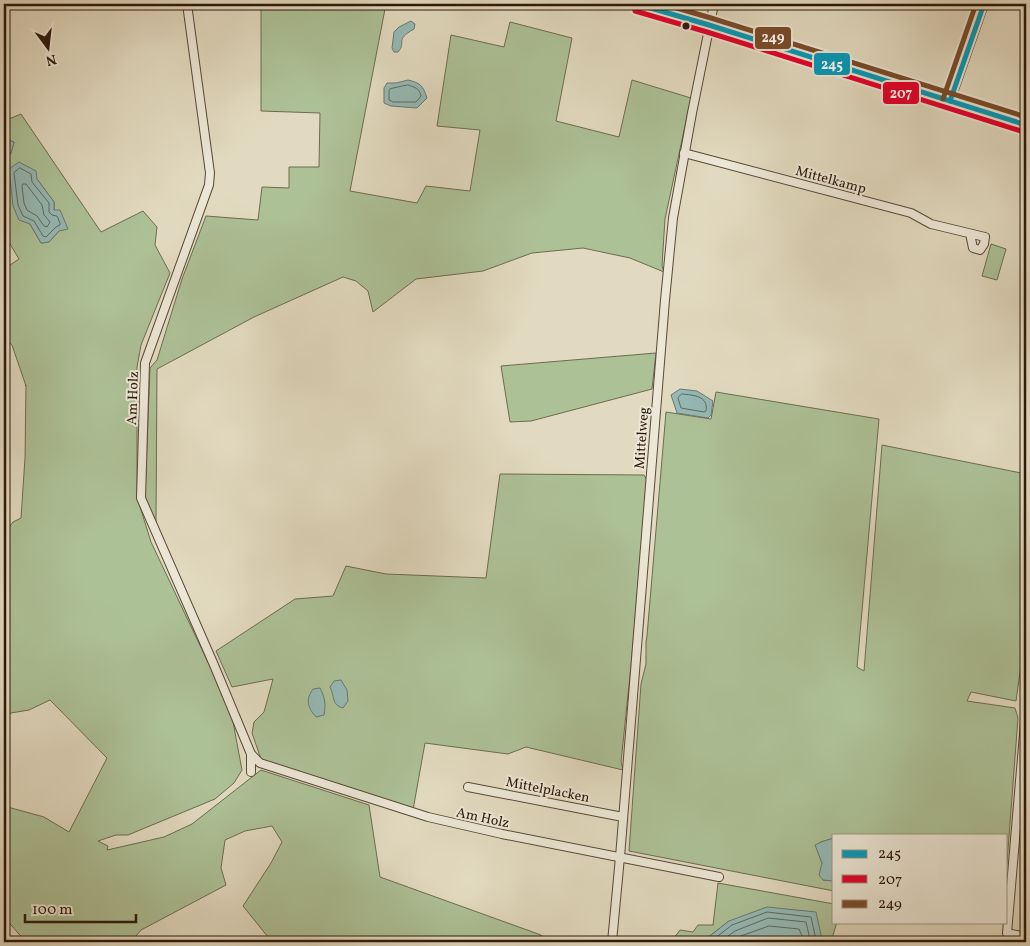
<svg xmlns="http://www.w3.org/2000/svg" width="1030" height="946" font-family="Vollkorn,serif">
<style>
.green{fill:#adc197;stroke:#6c6c50;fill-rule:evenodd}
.water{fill:#95bab6;stroke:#6b7971}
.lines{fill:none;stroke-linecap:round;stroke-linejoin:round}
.shore{stroke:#606960;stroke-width:1}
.street-casing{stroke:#5a4837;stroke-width:10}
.secondary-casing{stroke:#2c1809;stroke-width:14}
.street{stroke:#ece7d6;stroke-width:8}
.secondary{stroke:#ece7d6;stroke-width:11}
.bus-1-casing{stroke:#ece7d6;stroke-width:9}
.bus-2-casing{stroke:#ece7d6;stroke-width:9}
.bus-3-casing{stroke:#ece7d6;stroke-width:9}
.bus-1{stroke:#049aba;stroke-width:5}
.bus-2{stroke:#e4002b;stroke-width:5}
.bus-3{stroke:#7a4b2a;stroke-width:5}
.bus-dot{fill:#2c1809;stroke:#ece7d6;stroke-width:2}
.labels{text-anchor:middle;stroke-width:4;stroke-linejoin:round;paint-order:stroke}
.street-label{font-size:14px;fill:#2c1809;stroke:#ece7d6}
.line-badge{stroke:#ece7d6;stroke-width:2}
.badge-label{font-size:14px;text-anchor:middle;font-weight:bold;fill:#fff}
</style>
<rect width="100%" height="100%" fill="#e2dac0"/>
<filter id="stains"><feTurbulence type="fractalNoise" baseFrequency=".004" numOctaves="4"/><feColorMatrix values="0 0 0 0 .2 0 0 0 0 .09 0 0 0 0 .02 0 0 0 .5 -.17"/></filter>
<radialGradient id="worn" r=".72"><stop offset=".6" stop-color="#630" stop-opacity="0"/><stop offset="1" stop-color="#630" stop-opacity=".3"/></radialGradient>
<g class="green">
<path d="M261,4H363L385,9L350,191L417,203L426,186L470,191L480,130L437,126L451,35L504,47L510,22L572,38L556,121L619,137L632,80L691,98L665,219L662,266L664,272L630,258L583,248L532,253L483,271L416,279L373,312L368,291L356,281L343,277L254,317L157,369L156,522L145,497L150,368L157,360L182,279L206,216L258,220L262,187L289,188V167H319L320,113L261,111Z"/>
<path d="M21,114L101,232L143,211L157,227L155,245L170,273L141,345L137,367V497L151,542L231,711L242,770L234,783L215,799L128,835H116L98,841L108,846L107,850L164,837L192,824L261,770L369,805L380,877L541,935L548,942H272L243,906L271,863L282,842L272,826L245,831L225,840L221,868L226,885L141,930L131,942H26L4,917V806L44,817L69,832L107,758L50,700L29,710L11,713L4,717V534L13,522L21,518L25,458L26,385V386L12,345L4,337V269L19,259L4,234V163L11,153L14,142L4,140V121ZM37,179L54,202V211L59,231L49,242L41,243L30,224Z"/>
<path d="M991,244L1006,249L997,280L982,276Z"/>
<path d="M656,353L652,389L531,421L510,422L501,366Z"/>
<path d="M716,392L879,419L857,667L864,671L882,445L1026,474V630L1016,701L971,692L967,701L1015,708L1018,718L1006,876V835H834V838L821,842L816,846L822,863L823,880L834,881V891L629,851L641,684L646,664V642L647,636L666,412L711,419Z"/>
<path d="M500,474L644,475L647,480L631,666L621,762L623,770L526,747L508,754L425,743L413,810L262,762L252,733L254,722L264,712L273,679L232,687L216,651L295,599L333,596L346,566L386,574L486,578Z"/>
<path d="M718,883L834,904V922H837L831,942H820L821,935L729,921L702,942H671L680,930L693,932L698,925H713Z"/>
</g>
<g class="water">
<path d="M411,21L415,24L414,29C394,40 407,42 398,52H394L392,48L394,32L399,27Z"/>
<path d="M408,80C420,83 423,85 427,98L417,108L391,106L384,103V88L387,83H396Z"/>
<path d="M6,139L14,142L11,153L4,163V140Z"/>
<path d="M19,162L36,171L37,179L54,202V210H60L68,229L59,231L49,242L41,243L30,224L19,220L13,206L9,169Z"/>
<path d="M680,389L697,391L713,401L711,415L708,418L677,413L671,395Z"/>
<path d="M341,680L347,690L348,701L343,708C331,705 335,696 330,687L334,681Z"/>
<path d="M320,688C325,698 326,704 324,715L316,717C308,708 305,700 313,689Z"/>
<path d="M834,838V881L823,880L819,875L822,863L815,845L821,842Z"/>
<path d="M767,907L816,912L821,935L820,942H702L729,921Z"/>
</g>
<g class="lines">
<g class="shore">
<path d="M408,85C415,87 420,89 421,96L416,102H393L389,100V91L390,89Z"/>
<path d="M20,168L31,174L32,182L49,203V212L52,215L57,216L60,223V225L56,227L46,237L43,236L34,221L23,216L18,205L14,173Z"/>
<path d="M23,184H26L42,205L44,215L50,222L47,227L44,226L37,216L27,210L24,203L22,186Z"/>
<path d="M682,394C693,395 709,396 706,411L704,412L681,408L678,398Z"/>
<path d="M710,942L732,925L767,912L811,917L815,935V942"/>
<path d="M720,942L735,931L768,918L806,922L809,935V942"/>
<path d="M732,942L738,937L769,926L799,929L802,936L801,942"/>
</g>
<g class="street-casing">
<g id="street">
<path d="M187,4L210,173L209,185L145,363L141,498L214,665L251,754V772"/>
<path d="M950,101L984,4"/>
<path d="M684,153L911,213L931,224L985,237L984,244L980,250L973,248L970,234"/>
<path d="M1026,711L1007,933L1026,937"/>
<path d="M251,754L260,763L428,817L502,834L719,877"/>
<path d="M468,787L623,817"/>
<path d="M612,942L620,857L665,300L673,218L692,113L714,4"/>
</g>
</g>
<g class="secondary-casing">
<path id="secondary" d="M637,4L709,25L1026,125"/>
</g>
<use href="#street" class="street"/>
<use href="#secondary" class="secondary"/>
<g class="bus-1-casing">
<g id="bus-1">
<path d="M637,4L709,25L1026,125"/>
<path d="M950,101L984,4"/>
</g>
</g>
<g class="bus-2-casing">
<path id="bus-2" d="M635,11L707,32L1024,132"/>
</g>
<g class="bus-3-casing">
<g id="bus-3">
<path d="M663,4L711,18L1026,117"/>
<path d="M943,99L976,4"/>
</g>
</g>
<use href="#bus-1" class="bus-1"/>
<use href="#bus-2" class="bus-2"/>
<use href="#bus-3" class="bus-3"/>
</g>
<circle class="bus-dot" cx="686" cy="26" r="4.5"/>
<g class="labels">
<g class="street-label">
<text transform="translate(831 179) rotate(15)" y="5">Mittelkamp</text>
<text transform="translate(132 398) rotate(-88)" y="5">Am Holz</text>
<text transform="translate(641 438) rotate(-86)" y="5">Mittelweg</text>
<text transform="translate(548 789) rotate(11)" y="5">Mittelplacken</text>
<text transform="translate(483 817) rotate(12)" y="5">Am Holz</text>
</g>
</g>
<g class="line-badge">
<rect x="754" y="26" width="38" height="24" rx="5" fill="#7a4b2a"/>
<rect x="813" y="52" width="38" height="24" rx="5" fill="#049aba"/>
<rect x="882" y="81" width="38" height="24" rx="5" fill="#e4002b"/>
</g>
<g class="badge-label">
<text x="773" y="42">249</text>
<text x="832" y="69">245</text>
<text x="901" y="98">207</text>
</g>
<rect width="1030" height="946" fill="none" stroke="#e2dac0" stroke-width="20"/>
<rect x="5" y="5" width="1020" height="936" fill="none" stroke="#2c1809" stroke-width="2.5"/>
<rect x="10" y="10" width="1010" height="926" fill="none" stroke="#2c1809"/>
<rect x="832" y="834" width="175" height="90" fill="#ece7d6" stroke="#9f9484"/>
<rect x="842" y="850" width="25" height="8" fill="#049aba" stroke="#9f9484"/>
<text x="878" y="858" font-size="15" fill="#2c1809">245</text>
<rect x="842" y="875" width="25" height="8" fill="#e4002b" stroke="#9f9484"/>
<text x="878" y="884" font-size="15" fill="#2c1809">207</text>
<rect x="842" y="900" width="25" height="8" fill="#7a4b2a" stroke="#9f9484"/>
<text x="878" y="908" font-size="15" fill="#2c1809">249</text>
<g transform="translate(48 48) rotate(165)" stroke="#ece7d6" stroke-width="4" paint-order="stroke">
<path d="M0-4L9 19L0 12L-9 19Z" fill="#2c1809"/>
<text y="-8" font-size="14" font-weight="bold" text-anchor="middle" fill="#2c1809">N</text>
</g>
<path d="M25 914v8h111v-8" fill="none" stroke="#2c1809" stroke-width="2.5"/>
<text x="32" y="914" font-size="15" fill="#2c1809" stroke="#ece7d6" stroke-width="4" paint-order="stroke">100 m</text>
<rect width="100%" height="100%" filter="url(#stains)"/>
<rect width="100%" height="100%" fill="url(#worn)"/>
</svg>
